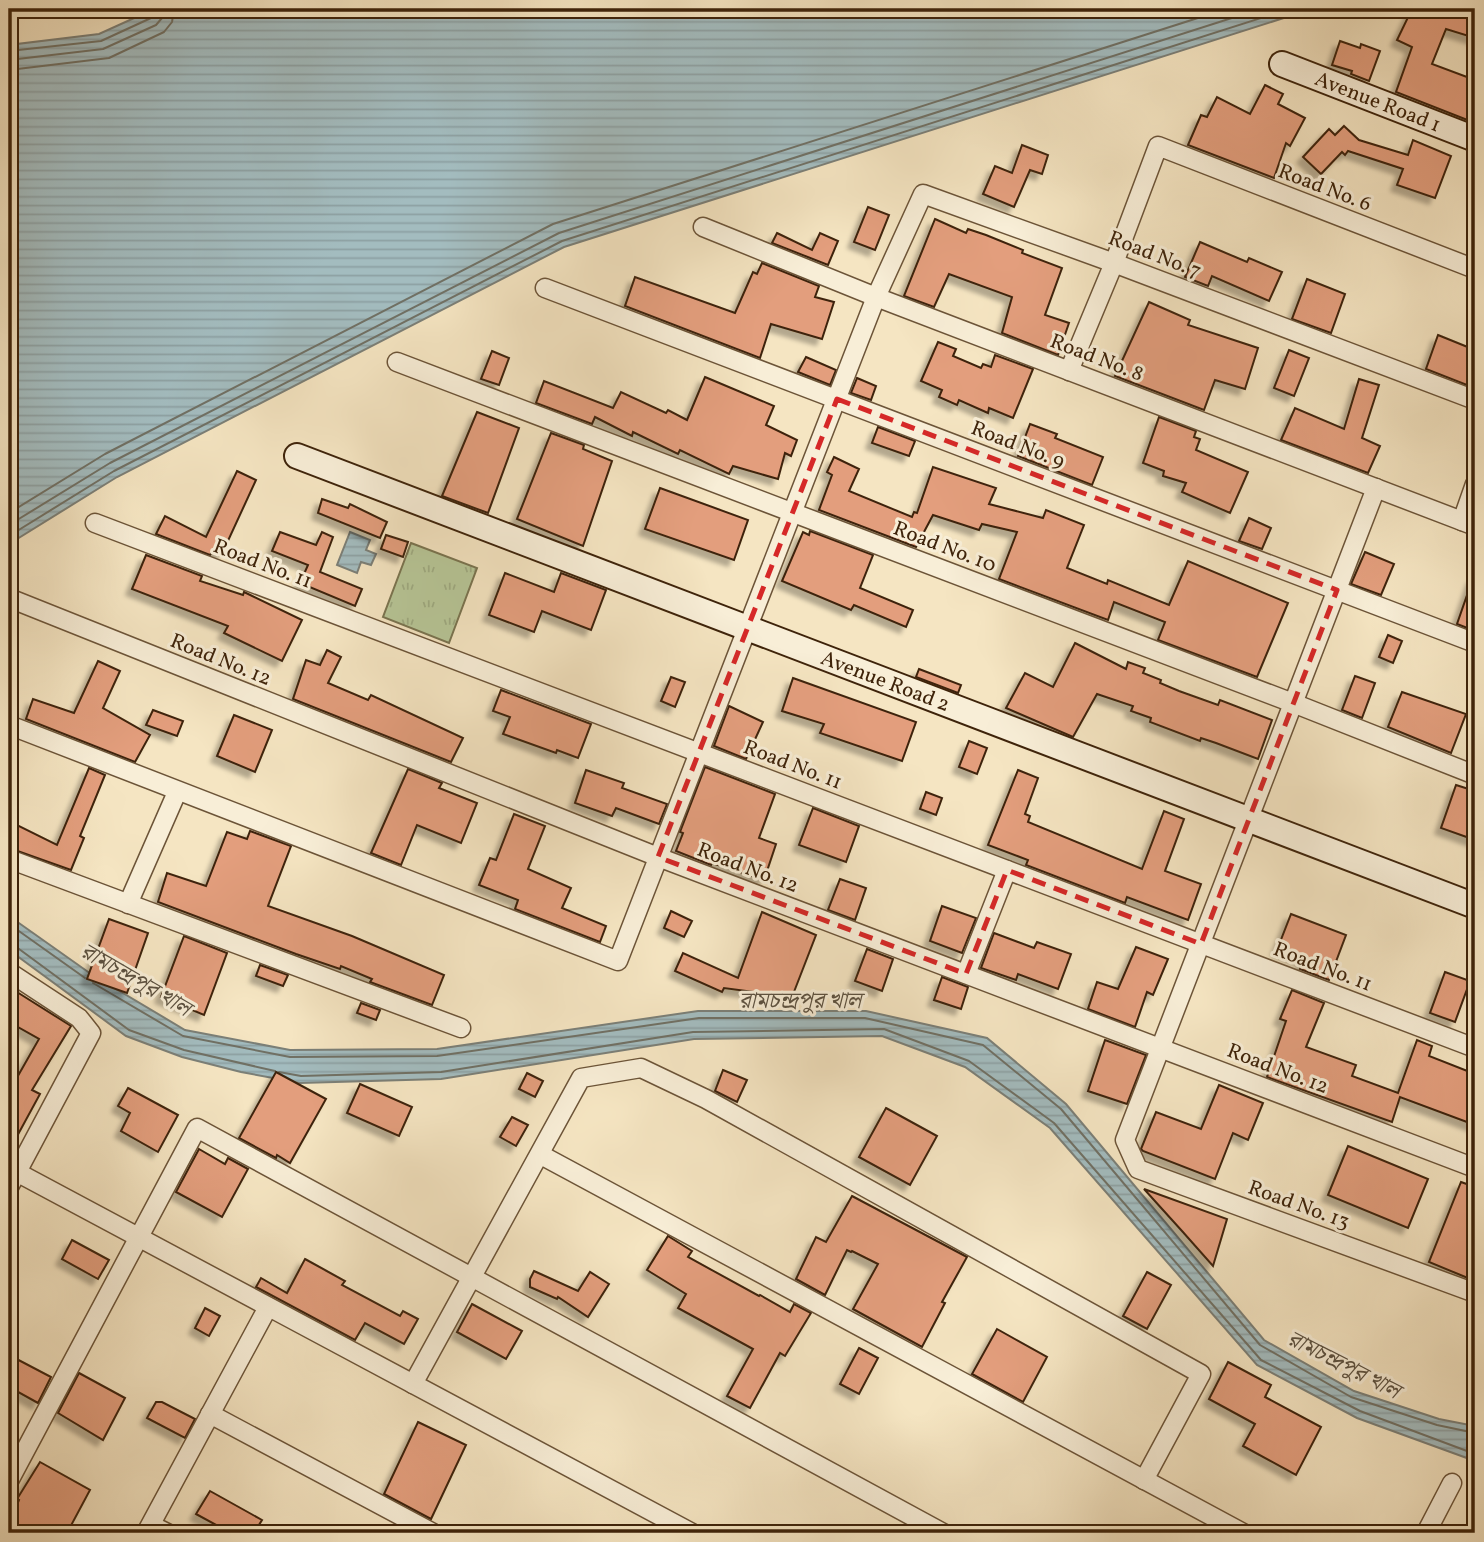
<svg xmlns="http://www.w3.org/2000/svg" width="1484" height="1542" font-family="Vollkorn,'Noto Serif Bengali',serif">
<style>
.park{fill:url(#park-tufts);stroke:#7a7450;stroke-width:2}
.water{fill:url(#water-rules);stroke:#7b7f77;stroke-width:2}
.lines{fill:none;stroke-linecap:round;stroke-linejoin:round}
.shore{stroke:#707064;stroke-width:2}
.building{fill:#e39e7d;stroke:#3e230a;stroke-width:2;filter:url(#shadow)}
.street-casing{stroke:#6c5438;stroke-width:21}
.secondary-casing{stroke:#3e230a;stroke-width:28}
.street{stroke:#f8eed7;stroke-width:18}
.secondary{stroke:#f8eed7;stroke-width:24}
.marked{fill:none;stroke:#d62828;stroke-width:5;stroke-dasharray:14 9;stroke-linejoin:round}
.labels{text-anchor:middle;stroke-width:6;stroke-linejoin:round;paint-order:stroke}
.street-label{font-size:21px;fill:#3e230a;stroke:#f8eed7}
.water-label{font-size:23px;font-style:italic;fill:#5c5140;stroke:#f8eed7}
</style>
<defs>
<pattern id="park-tufts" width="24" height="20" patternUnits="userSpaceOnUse" patternTransform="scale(1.75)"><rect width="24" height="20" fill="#b7c697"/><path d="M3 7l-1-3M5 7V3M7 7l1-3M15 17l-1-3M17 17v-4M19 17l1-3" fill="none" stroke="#9eaa81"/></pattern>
<pattern id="water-rules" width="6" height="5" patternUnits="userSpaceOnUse" patternTransform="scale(1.75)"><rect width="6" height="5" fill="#a3bcbf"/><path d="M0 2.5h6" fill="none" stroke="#8da1a3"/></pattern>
<filter id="shadow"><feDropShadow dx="-6" dy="6" stdDeviation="2" flood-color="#0004"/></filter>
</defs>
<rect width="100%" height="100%" fill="#f5e5c2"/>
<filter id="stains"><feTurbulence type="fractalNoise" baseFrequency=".00286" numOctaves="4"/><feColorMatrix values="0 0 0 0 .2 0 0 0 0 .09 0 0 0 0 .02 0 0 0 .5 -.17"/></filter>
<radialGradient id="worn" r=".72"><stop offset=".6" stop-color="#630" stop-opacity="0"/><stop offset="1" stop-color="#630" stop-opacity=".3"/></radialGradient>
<path class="park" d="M411,543L477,568L449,643L383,617Z"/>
<g class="water">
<path d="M154,9H1312L564,247L117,477L9,544V45L99,34Z"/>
<path d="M350,532L370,540L366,550L376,554L371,565L361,562L357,573L337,565Z"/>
<path d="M9,916L91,974L185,1030L290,1050L437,1049L698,1011H866L987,1038L1066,1104L1264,1340L1354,1391L1439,1419L1475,1426V1461L1357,1418L1257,1365L1050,1128L965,1067L882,1036L694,1039L441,1079L300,1083L241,1072L182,1057L126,1036L9,950Z"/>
</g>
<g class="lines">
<g class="shore">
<path d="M9,51L101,41L151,18L155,9"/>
<path d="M9,60L103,49L156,25L162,18L163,9"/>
<path d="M9,70L109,58L164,32L172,22L174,9"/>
<path d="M9,513L105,454L553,224L1226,9"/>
<path d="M9,525L110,463L559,233L1260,9"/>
<path d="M9,536L114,471L562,241L1289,9"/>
<path d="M9,924L85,978"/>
<path d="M9,945L15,946L129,1030L184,1050L275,1071"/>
<path d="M93,983L183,1036L290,1057L437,1056L699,1018H865L983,1045L1061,1109L1260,1345L1351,1397L1437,1425L1475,1433"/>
<path d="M279,1072L301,1076L441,1072L693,1032L884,1029L969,1061L1054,1123L1261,1360L1360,1411L1475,1454"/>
</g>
</g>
<g class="building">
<path d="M1412,9H1475V38L1446,29L1432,64L1475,80V123L1396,92L1412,47L1397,40Z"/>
<path d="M1340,41L1360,48L1361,44L1380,51L1369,81L1351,74L1352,71L1332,65Z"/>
<path d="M1265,85L1283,94L1278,104L1305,118L1290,146L1286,143L1274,178L1188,145L1201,115L1207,117L1217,97L1250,114Z"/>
<path d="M1344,126L1359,140L1408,155L1413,140L1451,156L1435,198L1397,185L1403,169L1348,151L1345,155L1342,152L1321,174L1303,157L1329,129L1335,135Z"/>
<path d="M1022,145L1048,155L1042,174L1030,170L1014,207L983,194L995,166L1012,173Z"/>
<path d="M868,207L889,215L875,250L854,242Z"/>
<path d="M935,219L966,233L968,229L986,235L1023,250L1022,253L1062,268L1045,315L1069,323L1058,355L1002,333L1012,297L949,274L934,307L904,296Z"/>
<path d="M777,233L812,250L820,233L838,241L828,265L772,243Z"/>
<path d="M1200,242L1247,262L1249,258L1282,272L1269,301L1212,276L1208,286L1185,277Z"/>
<path d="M762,263L819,286L815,297L834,302L822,339L771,324L760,358L625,306L635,277L735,313L753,272L757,274Z"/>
<path d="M1307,279L1345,294L1331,333L1292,319Z"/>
<path d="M1149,302L1190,320L1188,325L1258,348L1245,389L1215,380L1204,410L1115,376Z"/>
<path d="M1438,335L1475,350V377L1472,387L1426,369Z"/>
<path d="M938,342L956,349L953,356L981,368L983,364L991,367L995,355L1033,369L1013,418L989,408L988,413L959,400L957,405L939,397L942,390L921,381Z"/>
<path d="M1289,350L1309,358L1294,396L1274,388Z"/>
<path d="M492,351L509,358L499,385L481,379Z"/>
<path d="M806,357L836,370L830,385L798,372Z"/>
<path d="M705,377L774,406L766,425L797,440L791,456L785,453L778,479L733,466L729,474L680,450L678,454L633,432L632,436L595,417L592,424L536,403L544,381L613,408L621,392L666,413L668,410L687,420Z"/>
<path d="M857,378L876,386L871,400L851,393Z"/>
<path d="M1359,379L1379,385L1362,438L1380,446L1368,473L1281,440L1295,408L1344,429Z"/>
<path d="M477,412L519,428L488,513L442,496Z"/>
<path d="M1159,417L1196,431L1194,437L1200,439L1196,450L1248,472L1230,513L1182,492L1186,483L1163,476L1164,471L1143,463Z"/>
<path d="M1030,424L1057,434L1055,438L1103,457L1092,485L1018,456Z"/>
<path d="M878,427L915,441L909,456L872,443Z"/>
<path d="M551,433L584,445L583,449L612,461L583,546L517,519Z"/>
<path d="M834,457L859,469L849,491L912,517L914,512L917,513L933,467L996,488L989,504L1043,518L1046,510L1084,525L1067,568L1107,584L1108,580L1169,605L1188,561L1288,603L1257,677L1158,640L1165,622L1114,602L1108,620L999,579L1017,532L982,524L979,530L933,515L916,547L819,510L832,475L827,472Z"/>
<path d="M237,471L256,480L221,556L212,552L210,555L156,534L165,516L206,537Z"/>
<path d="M660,488L748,520L734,560L645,529Z"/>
<path d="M322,499L348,508L350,504L387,522L380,538L318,513Z"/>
<path d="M1249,518L1271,528L1262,549L1239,541Z"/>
<path d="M810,531L873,555L860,588L913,610L906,627L854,605L851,610L782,581L803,532L809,535Z"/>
<path d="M280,532L316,545L322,532L333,537L320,572L362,589L355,606L300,583L308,565L272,551Z"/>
<path d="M386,535L408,542L403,557L381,549Z"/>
<path d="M1365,552L1394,564L1381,595L1351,584Z"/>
<path d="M146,555L202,576L200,581L243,595L244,592L302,620L282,661L224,633L228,626L132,589Z"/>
<path d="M505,573L554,592L561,573L606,590L591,630L542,611L534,632L489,615Z"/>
<path d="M1473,578L1475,579V631L1457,624Z"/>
<path d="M1388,635L1402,641L1393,663L1379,657Z"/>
<path d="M1075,643L1126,669L1128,662L1145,668L1143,673L1161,680L1160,683L1179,691L1218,705L1220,700L1272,720L1258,759L1216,743L1201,738L1200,741L1150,722L1151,718L1131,711L1133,706L1097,694L1073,737L1006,708L1025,673L1053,687Z"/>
<path d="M327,650L341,657L328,683L368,700L371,695L463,738L451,762L293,699L306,660L320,665Z"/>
<path d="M98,661L120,671L103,708L150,735L135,762L26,719L33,699L74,713Z"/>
<path d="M919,669L961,685L958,693L916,677Z"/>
<path d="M1355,676L1375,683L1362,718L1342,710Z"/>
<path d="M671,677L685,682L675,707L661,701Z"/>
<path d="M793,678L916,722L902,761L820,733L824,724L782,711Z"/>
<path d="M501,690L591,724L578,758L557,750L556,753L503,734L510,717L493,711Z"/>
<path d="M1402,692L1466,714L1451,753L1388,727Z"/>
<path d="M729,706L763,722L746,759L714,746Z"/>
<path d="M153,710L183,721L177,736L146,725Z"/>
<path d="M234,715L272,730L255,772L217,756Z"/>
<path d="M969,741L987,748L977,774L959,767Z"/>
<path d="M705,767L775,794L759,838L776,844L764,880L712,863L711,865L676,851L683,833L680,832Z"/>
<path d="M89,768L105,775L80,836L84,838L71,870L9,848V821L57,845Z"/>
<path d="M408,769L442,783L439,788L477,803L461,843L417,825L401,865L371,853Z"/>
<path d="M586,770L624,783L622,788L667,804L659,824L616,808L612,816L575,803Z"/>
<path d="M1018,770L1038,778L1025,814L1030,816L1028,822L1142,869L1164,811L1184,819L1165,871L1201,884L1188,920L1127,897L1125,903L1026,865L1028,860L988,845Z"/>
<path d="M1456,785L1475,791V840L1441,828Z"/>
<path d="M926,792L942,798L936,815L920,809Z"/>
<path d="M813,808L859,826L846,862L799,845Z"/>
<path d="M514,814L545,826L528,869L571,888L562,908L606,926L600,942L515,909L518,900L479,885L490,858L496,860Z"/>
<path d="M250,831L291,846L268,906L352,936L444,975L432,1005L370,982L372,979L341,966L340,969L296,954L158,902L167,873L206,886L227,832L247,839Z"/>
<path d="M840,879L866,888L855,920L828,910Z"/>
<path d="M942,906L976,918L962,953L930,941Z"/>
<path d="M671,911L692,921L684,937L664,928Z"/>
<path d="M762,912L816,935L792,997L724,988L722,992L675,971L683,953L738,978Z"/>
<path d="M1291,914L1346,935L1329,980L1300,969L1304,961L1277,950Z"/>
<path d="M109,919L148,933L127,993L87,979Z"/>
<path d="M994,933L1034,948L1037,942L1071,954L1058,989L1018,974L1016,980L981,968Z"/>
<path d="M184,936L227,953L204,1015L161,997Z"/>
<path d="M1136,947L1168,959L1153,995L1147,992L1135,1027L1088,1009L1097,982L1118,989Z"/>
<path d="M867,949L893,959L882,991L855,981Z"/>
<path d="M260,965L288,975L283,986L256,976Z"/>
<path d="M1445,972L1470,981L1455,1022L1430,1013Z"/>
<path d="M942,977L968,987L961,1009L934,1000Z"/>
<path d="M9,987L71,1026L32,1090L40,1094L9,1151V1077L15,1081L39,1039L9,1022Z"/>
<path d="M1292,990L1324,1003L1306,1047L1356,1065L1352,1076L1398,1093L1417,1040L1432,1046L1429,1056L1475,1074V1125L1400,1097L1392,1122L1267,1077L1286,1021L1280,1019Z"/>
<path d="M361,1003L380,1010L376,1020L357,1013Z"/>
<path d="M1105,1040L1146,1055L1127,1104L1088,1091Z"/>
<path d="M723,1070L747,1080L737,1102L715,1091Z"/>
<path d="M276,1072L326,1099L290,1163L277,1155L276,1158L239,1138Z"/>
<path d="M527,1073L543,1081L535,1097L519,1089Z"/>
<path d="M360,1084L412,1107L399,1136L347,1113Z"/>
<path d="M1219,1085L1263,1103L1248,1140L1233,1133L1215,1179L1143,1151L1141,1149L1156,1112L1201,1129Z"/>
<path d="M128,1088L178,1115L158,1152L121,1131L130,1113L118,1106Z"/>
<path d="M886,1108L937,1136L910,1185L859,1157Z"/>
<path d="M512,1117L528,1125L516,1146L500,1137Z"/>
<path d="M1348,1146L1428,1179L1408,1228L1328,1195Z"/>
<path d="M199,1149L225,1164L228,1158L248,1169L222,1217L176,1192Z"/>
<path d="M1461,1182L1475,1187V1281L1429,1262Z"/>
<path d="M1144,1189L1227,1219L1213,1266L1182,1231Z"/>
<path d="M852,1196L967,1257L942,1302L945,1303L922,1347L853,1309L878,1264L852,1251L851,1252L847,1250L825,1295L796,1279L816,1237L826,1242Z"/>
<path d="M668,1236L692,1251L688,1257L759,1296L760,1295L790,1312L794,1304L811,1313L785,1356L780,1353L750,1408L727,1396L753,1349L678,1308L686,1294L647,1270Z"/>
<path d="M72,1240L109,1260L98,1279L62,1259Z"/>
<path d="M305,1259L345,1281L342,1285L400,1316L403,1311L418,1319L404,1344L365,1323L355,1340L256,1287L261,1278L287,1293Z"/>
<path d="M534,1271L578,1291L590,1272L609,1284L588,1317L558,1297L557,1299L530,1287V1279Z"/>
<path d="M1147,1272L1171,1285L1147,1329L1123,1316Z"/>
<path d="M472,1304L522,1331L506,1359L457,1332Z"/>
<path d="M205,1308L220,1316L209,1336L195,1328Z"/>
<path d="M997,1329L1047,1357L1023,1402L972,1374Z"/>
<path d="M859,1348L878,1358L859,1394L840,1384Z"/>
<path d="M9,1355L51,1377L38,1403L9,1387Z"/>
<path d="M1228,1362L1271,1385L1265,1397L1321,1427L1296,1475L1243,1446L1255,1424L1209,1399Z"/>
<path d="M79,1373L125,1398L103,1440L58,1413Z"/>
<path d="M156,1402H162L195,1419L185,1438L147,1418Z"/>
<path d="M418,1422L466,1445L431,1519L384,1494Z"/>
<path d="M40,1462L90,1490L67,1533H25L9,1525L19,1500L17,1499Z"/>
<path d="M210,1491L262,1520L254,1533H231L196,1514Z"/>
</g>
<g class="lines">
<g class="street-casing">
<g id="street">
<path d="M703,227L876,297L1475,526"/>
<path d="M545,288L1475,643"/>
<path d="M397,362L1293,703L1475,775"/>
<path d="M1069,371L1114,263L1158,146L1475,269"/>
<path d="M1376,488L1125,1140L1138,1169L1475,1293"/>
<path d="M1462,521L1475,484"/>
<path d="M95,523L1475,1048"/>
<path d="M9,598L658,857L1475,1168"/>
<path d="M9,725L618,961L876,297L923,194L1114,263L1475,400"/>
<path d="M9,859L461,1028"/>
<path d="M128,904L177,792"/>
<path d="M9,972L79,1018L91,1033L9,1187"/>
<path d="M966,974L1007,870"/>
<path d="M541,1155L1243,1533"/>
<path d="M9,1168L692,1533"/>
<path d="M413,1384L581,1078L641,1068L706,1099L1201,1374L1144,1480"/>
<path d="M210,1414L433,1533"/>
<path d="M9,1481L197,1128L943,1533"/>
<path d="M151,1525L167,1533"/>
<path d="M146,1533L268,1307"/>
<path d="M1426,1533L1452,1483"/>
</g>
</g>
<g class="secondary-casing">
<g id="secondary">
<path id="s1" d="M1282,64L1475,139"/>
<path id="s2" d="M297,456L1475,906"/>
</g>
</g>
<use href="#street" class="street"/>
<use href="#secondary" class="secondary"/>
</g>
<path class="marked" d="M837,399L1337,590L1201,944L1007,870L966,974L658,857Z"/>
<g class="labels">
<g class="street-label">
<text dy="7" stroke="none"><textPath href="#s1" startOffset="103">Avenue Road 1</textPath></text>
<text transform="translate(1325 187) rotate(21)" y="7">Road No. 6</text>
<text transform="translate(1155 254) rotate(21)" y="7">Road No. 7</text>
<text transform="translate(1097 357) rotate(21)" y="7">Road No. 8</text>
<text transform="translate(1018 444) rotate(21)" y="7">Road No. 9</text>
<text transform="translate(945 546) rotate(21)" y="7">Road No. 10</text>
<text transform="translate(263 563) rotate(21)" y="7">Road No. 11</text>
<text transform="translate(221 659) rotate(22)" y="7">Road No. 12</text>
<text dy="7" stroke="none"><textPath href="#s2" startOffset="630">Avenue Road 2</textPath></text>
<text transform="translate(793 764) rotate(21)" y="7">Road No. 11</text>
<text transform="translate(748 867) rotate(21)" y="7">Road No. 12</text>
<text transform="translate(1323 966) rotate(21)" y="7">Road No. 11</text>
<text transform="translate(1278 1068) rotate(21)" y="7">Road No. 12</text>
<text transform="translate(1299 1204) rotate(20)" y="7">Road No. 13</text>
</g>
<g class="water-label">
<text transform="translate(136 979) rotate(30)" y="8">রামচন্দ্রপুর খাল</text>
<text x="800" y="1008">রামচন্দ্রপুর খাল</text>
<text transform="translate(1344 1364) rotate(27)" y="8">রামচন্দ্রপুর খাল</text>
</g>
</g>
<rect width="1484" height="1542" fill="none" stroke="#f5e5c2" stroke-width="35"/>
<rect x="10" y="10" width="1463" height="1521" fill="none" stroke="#3e230a" stroke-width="3.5"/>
<rect x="18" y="18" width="1449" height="1507" fill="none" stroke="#3e230a" stroke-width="2"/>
<rect width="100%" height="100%" filter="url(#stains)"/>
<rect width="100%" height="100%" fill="url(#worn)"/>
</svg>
